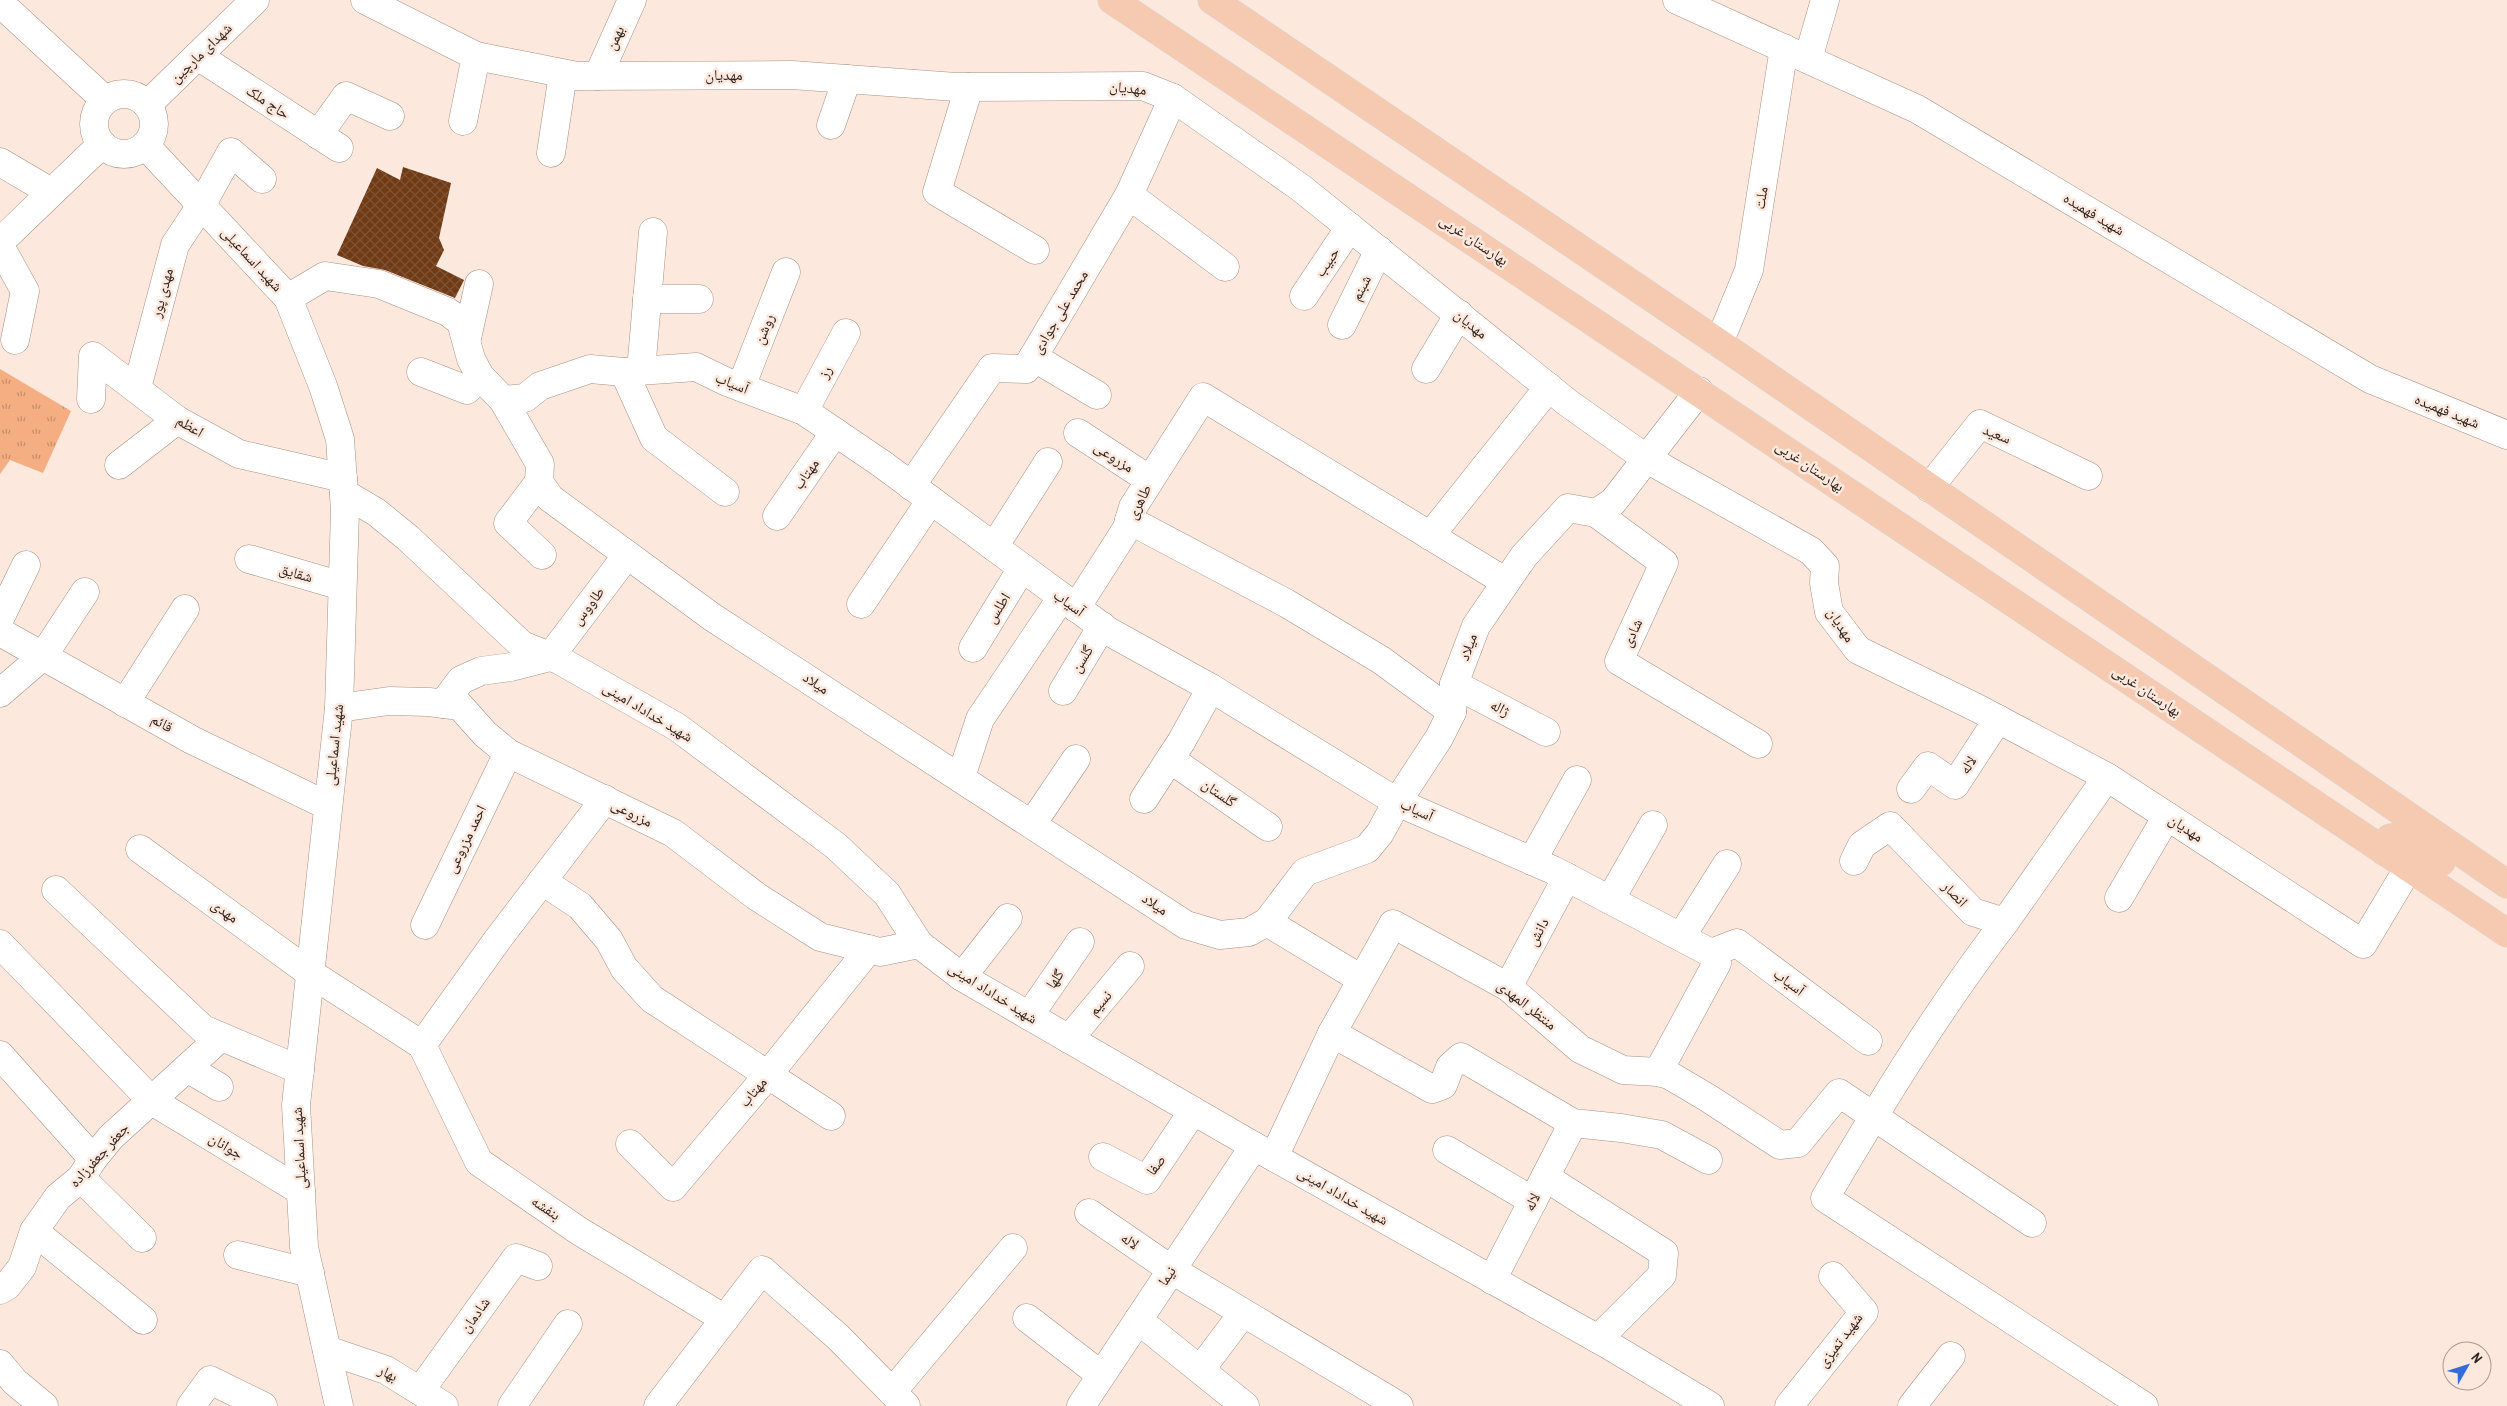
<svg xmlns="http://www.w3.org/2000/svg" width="2507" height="1406" font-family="'Archivo Narrow','Noto Naskh Arabic',sans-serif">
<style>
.park{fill:url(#park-tufts)}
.building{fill:url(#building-cross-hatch)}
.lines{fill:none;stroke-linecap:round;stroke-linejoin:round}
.minor-casing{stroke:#a89184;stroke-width:29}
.major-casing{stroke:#d5d3d2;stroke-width:29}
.minor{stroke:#fff;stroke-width:28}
.major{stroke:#f5cab0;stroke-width:28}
.labels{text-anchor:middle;stroke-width:5;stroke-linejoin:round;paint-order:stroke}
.street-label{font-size:15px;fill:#2d241f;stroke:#fce8dd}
</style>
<defs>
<pattern id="park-tufts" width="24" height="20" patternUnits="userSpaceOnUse" patternTransform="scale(1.25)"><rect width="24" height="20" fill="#f4ae82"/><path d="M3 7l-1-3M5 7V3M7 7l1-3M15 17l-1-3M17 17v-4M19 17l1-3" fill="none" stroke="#c68d6a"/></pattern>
<pattern id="building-cross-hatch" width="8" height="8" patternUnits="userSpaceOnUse" patternTransform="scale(1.25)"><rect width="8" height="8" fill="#6f3a14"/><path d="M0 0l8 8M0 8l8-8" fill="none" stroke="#7f5436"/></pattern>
</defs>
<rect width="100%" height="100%" fill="#fce8dd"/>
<path class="park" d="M0,369L71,411L43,473L10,460L0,474Z"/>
<path class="building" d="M403,167L451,183L439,238L444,250L436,266L464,280L455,298L385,270L363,266L337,255L377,168L400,180Z"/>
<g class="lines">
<g class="minor-casing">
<g id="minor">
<path d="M365,0L476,56L577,76L792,75L956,87L1143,86L1173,98L1301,188L1568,403L1647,459L1811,551L1825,566L1824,583L1829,612L1858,650L1977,708L2107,777L2363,944L2409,867"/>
<path d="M1677,0L1917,109L2370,379L2507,435"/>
<path d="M0,3L105,100"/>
<path d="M198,56L339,148"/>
<path d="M1808,59L1825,0"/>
<path d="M598,76L632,0"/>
<path d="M969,87L937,192L1035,250"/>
<circle cx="124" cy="124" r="30"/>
<path d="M147,105L255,0"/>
<path d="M463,121L476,56"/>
<path d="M831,125L847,79"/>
<path d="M318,135L346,96L390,116"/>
<path d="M145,145L288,298L323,386L340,439L345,510L339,708L296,1105L304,1247L339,1406"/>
<path d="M551,153L563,74"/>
<path d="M0,162L51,192"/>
<path d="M1129,195L1225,267"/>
<path d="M0,242L102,144"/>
<path d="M0,246L25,291L15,340"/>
<path d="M1304,296L1350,227"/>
<path d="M288,298L325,276L379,284L448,312L461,322L471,359L480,376L503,400L525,398L540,386L590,369L624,372L696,367L727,382L804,411L882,464L1108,631L1211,688L1397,802L1553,870L1711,953"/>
<path d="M647,299H699"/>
<path d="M1342,325L1379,250"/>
<path d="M467,338L479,284"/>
<path d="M1719,343L1749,270L1784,48"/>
<path d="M1033,357L1097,395"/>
<path d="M1426,369L1459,314"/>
<path d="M641,371L653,232"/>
<path d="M421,372L467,390L480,376"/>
<path d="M624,372L654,438L725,492"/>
<path d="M741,387L786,272"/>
<path d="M137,388L175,245L202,204L231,152L262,179"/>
<path d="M91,399L93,356L177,420L239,454L343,478"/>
<path d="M503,400L540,464L539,482L550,498L712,617L1186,925L1220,935L1249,932L1267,922L1305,872L1367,849L1380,833L1397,802L1439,738L1452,712L1454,684L1476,626L1524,556L1568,508L1596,513L1613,502L1699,391"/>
<path d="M804,411L846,333"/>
<path d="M1078,433L1150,480"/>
<path d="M119,465L177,420"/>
<path d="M539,482L508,523L542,555"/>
<path d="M911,486L992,368L1026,369L1129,195L1173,98"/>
<path d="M1929,488L1980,424L2088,476"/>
<path d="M344,493L376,512L408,538L522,645L559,660L677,727L836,846L887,894L919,944L962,977L1254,1146L1607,1344L1710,1406"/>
<path d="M1596,513L1664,563L1619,661L1758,744"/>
<path d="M777,516L835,432"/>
<path d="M1129,520L1286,603L1381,660L1452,712"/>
<path d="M1430,536L1549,387"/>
<path d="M994,547L1048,462"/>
<path d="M249,559L342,586"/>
<path d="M861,604L931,500"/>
<path d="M1076,608L1127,528L1133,507L1203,397L1506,582"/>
<path d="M0,618L26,565"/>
<path d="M0,632L192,740L328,806"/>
<path d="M973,648L1022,568"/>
<path d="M1454,684L1546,732"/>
<path d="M1063,691L1102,626"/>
<path d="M0,693L43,656L85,592"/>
<path d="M125,703L185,609"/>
<path d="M443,704L461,680L481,671L511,667L550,657L627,555"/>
<path d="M339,708L389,701L429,702L460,706L485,734L508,753L673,833L756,896L820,937L880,952L919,944"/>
<path d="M1170,759L1268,827"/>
<path d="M961,777L980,719L1062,597"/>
<path d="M1911,789L1928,766L1955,785L1998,719"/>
<path d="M1144,799L1181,742L1211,688"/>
<path d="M1032,824L1076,759"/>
<path d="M140,849L310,973L422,1045"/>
<path d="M1532,861L1577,780"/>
<path d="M1854,861L1862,845L1890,826L1973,912L2005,922L2107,777"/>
<path d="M542,881L580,906L609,940L624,968L652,999L831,1116"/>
<path d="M56,890L203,1029L300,1070"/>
<path d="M2119,898L2167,816"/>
<path d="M1610,900L1653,825"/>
<path d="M1267,922L1361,979"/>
<path d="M2005,922C1938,1009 1881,1103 1825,1198L2144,1406"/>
<path d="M425,925L508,753"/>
<path d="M1681,937L1727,864"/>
<path d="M0,944L152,1101L301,1191"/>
<path d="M1711,953L1737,943L1868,1041"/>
<path d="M962,977L1008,918"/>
<path d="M1508,987L1567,877"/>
<path d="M1029,1016L1080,942"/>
<path d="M1332,1033L1432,1089L1443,1085L1450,1067L1461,1057L1573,1123L1621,1128L1662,1135L1708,1160"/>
<path d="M1069,1039L1130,966"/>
<path d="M422,1045L479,1162L579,1231L725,1319"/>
<path d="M422,1045L498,939L605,799"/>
<path d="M0,1055L93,1159"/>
<path d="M187,1068L219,1087"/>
<path d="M1658,1072L1717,963L1711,953"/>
<path d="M630,1144L673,1187L767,1076L869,949"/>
<path d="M1447,1150L1533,1201"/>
<path d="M1103,1157L1147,1180L1193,1111"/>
<path d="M1274,1157L1332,1033L1393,924L1508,987L1580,1049L1623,1070L1658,1072L1669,1075L1708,1098L1780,1145L1798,1143L1839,1093L2032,1223"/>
<path d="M1545,1177L1664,1253L1662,1275L1598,1339"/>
<path d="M81,1178L142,1238"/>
<path d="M1089,1213L1172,1270L1399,1406"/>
<path d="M34,1231L143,1320"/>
<path d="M238,1255L310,1273"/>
<path d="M1492,1280L1573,1123"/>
<path d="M0,1290L7,1286L22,1267L34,1231L58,1197L81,1178L93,1159L111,1137L221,1037"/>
<path d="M1027,1318L1101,1375"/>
<path d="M1138,1320L1245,1406"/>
<path d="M327,1350L386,1370L444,1406"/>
<path d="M0,1364L15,1382L44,1406"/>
<path d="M1201,1369L1243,1313"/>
<path d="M420,1391L516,1258L538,1266"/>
<path d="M892,1392L1013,1248"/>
<path d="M191,1406L210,1380L263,1406"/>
<path d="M512,1406L568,1324"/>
<path d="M658,1406L762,1270L838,1337L906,1406"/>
<path d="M1081,1406L1254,1146"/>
<path d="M1789,1406L1864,1312L1833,1276"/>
<path d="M1912,1406L1951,1356"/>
</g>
</g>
<g class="major-casing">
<g id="major">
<path d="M1112,0L2507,933"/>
<path d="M1212,0L1719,343L2507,884"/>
<path d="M2384,851L2390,838L2402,836L2441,862"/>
</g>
</g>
<use href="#minor" class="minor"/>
<use href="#major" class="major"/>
</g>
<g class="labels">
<g class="street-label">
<text transform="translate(615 38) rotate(-66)" y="5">بهمن</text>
<text transform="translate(201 53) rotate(-44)" y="5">شهدای مارچین</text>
<text x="724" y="80">مهدیان</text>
<text transform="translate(1128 88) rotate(6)" y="5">مهدیان</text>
<text transform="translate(268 102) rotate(33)" y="5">حاج ملک</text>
<text transform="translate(1761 198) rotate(-81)" y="5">ملت</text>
<text transform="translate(2094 214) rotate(31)" y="5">شهید فهمیده</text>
<text transform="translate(1474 240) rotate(34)" y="5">بهارستان غربی</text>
<text transform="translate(252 259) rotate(47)" y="5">شهید اسماعیلی</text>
<text transform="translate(1327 262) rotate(-56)" y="5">حبیب</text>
<text transform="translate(1361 288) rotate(-63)" y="5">شبنم</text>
<text transform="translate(162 293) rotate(-75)" y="5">مهدی پور</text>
<text transform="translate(1060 312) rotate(-59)" y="5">محمد علی جوادی</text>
<text transform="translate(1471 324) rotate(39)" y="5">مهدیان</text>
<text transform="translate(764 329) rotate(-68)" y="5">روشن</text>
<text transform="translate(825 372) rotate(-62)" y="5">رز</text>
<text transform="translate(732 383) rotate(22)" y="5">آسیاب</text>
<text transform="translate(2447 411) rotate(22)" y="5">شهید فهمیده</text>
<text transform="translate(190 426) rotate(30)" y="5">اعظم</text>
<text transform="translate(1997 434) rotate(22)" y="5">سعید</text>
<text transform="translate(1114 457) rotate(33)" y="5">مزروعی</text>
<text transform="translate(1810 466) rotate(34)" y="5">بهارستان غربی</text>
<text transform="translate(806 474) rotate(-55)" y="5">مهتاب</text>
<text transform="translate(1139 502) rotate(-63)" y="5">طاهری</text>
<text transform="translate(296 573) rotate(16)" y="5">شقایق</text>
<text transform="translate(1069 603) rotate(36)" y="5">آسیاب</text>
<text transform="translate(588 606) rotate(-53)" y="5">طاووس</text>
<text transform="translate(998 608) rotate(-58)" y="5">اطلس</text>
<text transform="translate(1841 625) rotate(57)" y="5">مهدیان</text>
<text transform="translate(1632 633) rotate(-65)" y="5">شادی</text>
<text transform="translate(1468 647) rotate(-70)" y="5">میلاد</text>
<text transform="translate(1082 659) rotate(-59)" y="5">گلسن</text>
<text transform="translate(816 683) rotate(33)" y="5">میلاد</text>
<text transform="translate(2147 691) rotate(34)" y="5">بهارستان غربی</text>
<text transform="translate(1500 708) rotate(28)" y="5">ژاله</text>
<text transform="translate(648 712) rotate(31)" y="5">شهید خداداد امینی</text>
<text transform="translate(162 723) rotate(29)" y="5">قائم</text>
<text transform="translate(334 745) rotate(-84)" y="5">شهید اسماعیلی</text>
<text transform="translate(1968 765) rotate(-57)" y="5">لاله</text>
<text transform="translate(1219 793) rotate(35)" y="5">گلستان</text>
<text transform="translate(1417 810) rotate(24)" y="5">آسیاب</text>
<text transform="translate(632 813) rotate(27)" y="5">مزروعی</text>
<text transform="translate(2186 828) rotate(33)" y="5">مهدیان</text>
<text transform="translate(466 839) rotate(-64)" y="5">احمد مزروعی</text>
<text transform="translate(1955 894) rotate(46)" y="5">انصار</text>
<text transform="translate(1155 904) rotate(33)" y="5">میلاد</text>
<text transform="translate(225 911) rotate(36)" y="5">مهدی</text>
<text transform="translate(1538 932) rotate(-62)" y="5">دانش</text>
<text transform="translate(1055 979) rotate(-55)" y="5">گلها</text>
<text transform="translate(1789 982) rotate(37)" y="5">آسیاب</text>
<text transform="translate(993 993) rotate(32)" y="5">شهید خداداد امینی</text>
<text transform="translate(1100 1003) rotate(-50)" y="5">نسیم</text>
<text transform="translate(1527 1005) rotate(38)" y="5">منتظر المهدی</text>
<text transform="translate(753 1092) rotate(-50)" y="5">مهتاب</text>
<text transform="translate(226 1146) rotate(31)" y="5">جوانان</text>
<text transform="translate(299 1148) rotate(-93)" y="5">شهید اسماعیلی</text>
<text transform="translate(99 1155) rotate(-48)" y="5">جعفر جعفرزاده</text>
<text transform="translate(1156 1165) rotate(-53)" y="5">صفا</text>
<text transform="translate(1343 1196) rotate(30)" y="5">شهید خداداد امینی</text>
<text transform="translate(1532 1202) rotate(-63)" y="5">لاله</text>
<text transform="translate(546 1208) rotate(34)" y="5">بنفشه</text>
<text transform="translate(1130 1241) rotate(34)" y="5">لاله</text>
<text transform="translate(1167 1276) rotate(-56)" y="5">نیما</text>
<text transform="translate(475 1315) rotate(-54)" y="5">شادمان</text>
<text transform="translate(1840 1340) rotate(-53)" y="5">شهید تمیزی</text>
<text transform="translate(388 1373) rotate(26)" y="5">بهار</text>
</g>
</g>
<g transform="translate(2467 1366) rotate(51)"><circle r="24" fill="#fce8dd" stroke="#a99a91"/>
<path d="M0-4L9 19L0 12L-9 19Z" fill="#366bda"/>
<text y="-8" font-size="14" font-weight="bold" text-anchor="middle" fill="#2d241f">N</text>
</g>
</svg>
